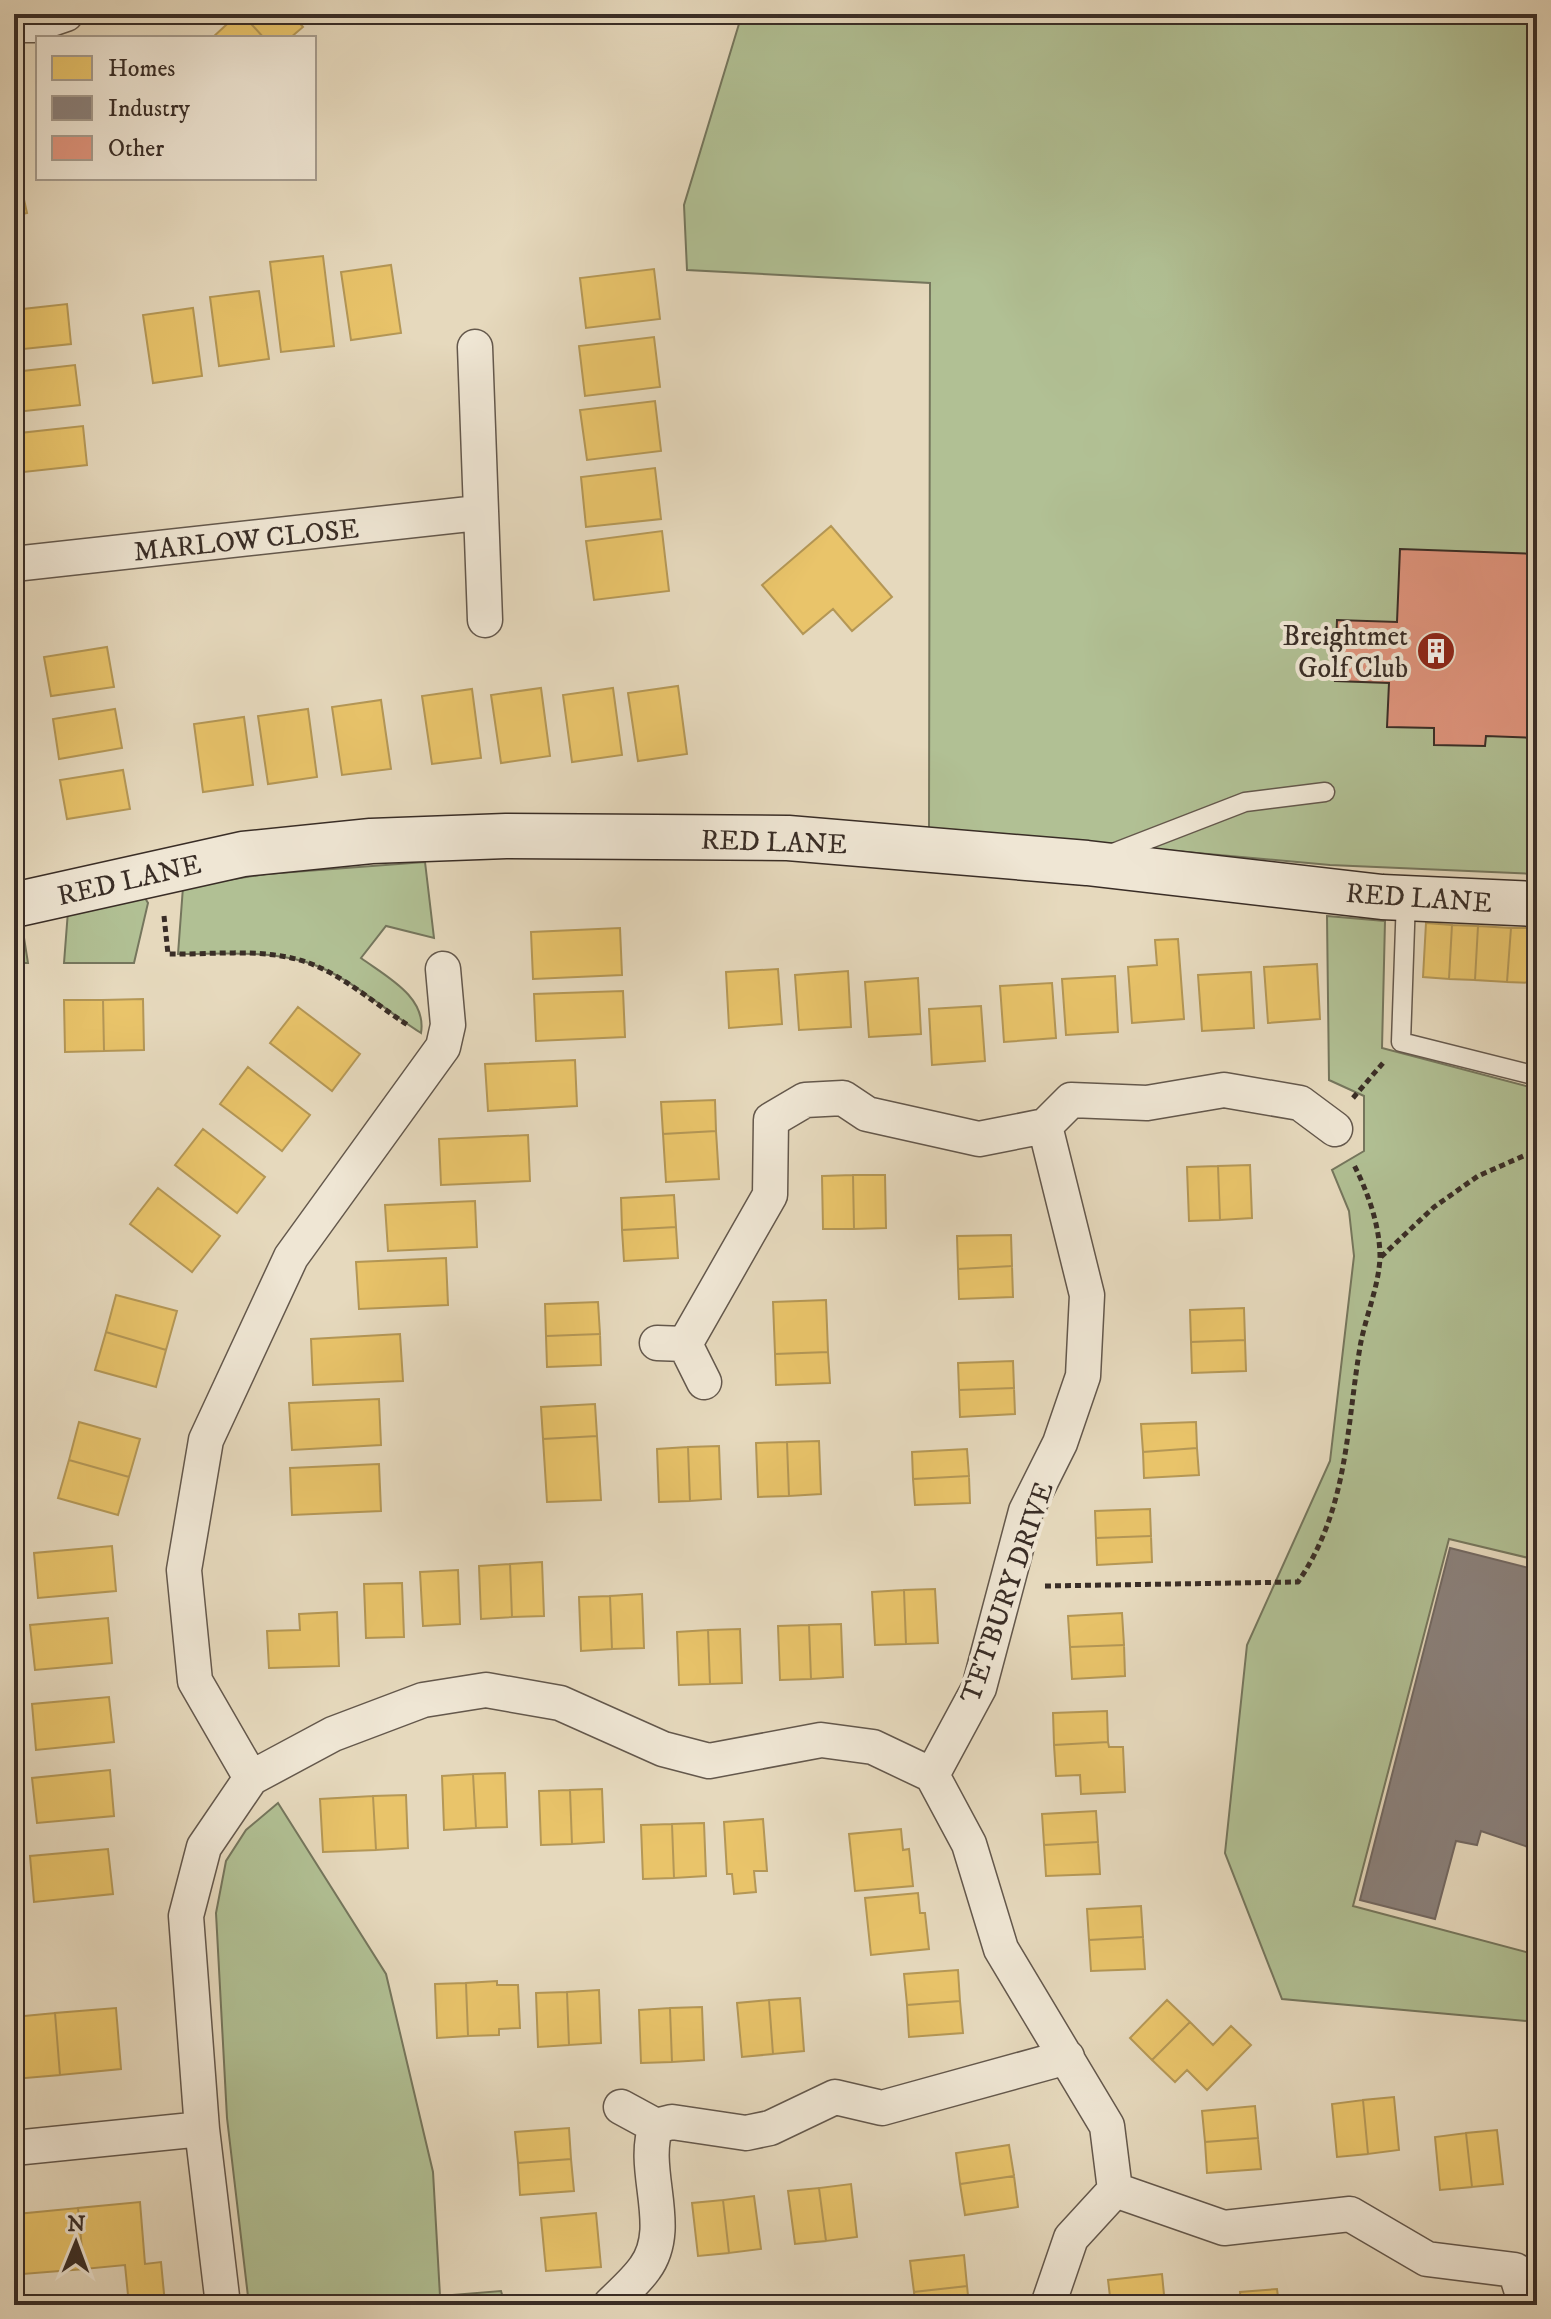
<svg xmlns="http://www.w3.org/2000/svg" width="1551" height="2319" viewBox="0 0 1551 2319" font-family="'IM FELL DW Pica',serif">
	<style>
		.green { fill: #b1c094; stroke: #75765d; stroke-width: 2 }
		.homes { fill: #e9c46a; stroke: #b49756; stroke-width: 2 }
		.industry { fill: #8a817c; stroke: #726862; stroke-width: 2 }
		.building { fill: #e1957e; stroke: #392d26; stroke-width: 2 }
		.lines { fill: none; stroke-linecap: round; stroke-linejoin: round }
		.lane-casing { stroke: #64584c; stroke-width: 21 }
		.street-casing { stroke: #64584c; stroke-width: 37 }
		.secondary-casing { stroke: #392d26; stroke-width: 47 }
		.path { stroke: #392d26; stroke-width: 5; stroke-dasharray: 6 4; stroke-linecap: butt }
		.lane { stroke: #efe6d4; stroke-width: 18 }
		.street { stroke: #efe6d4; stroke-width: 34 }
		.secondary { stroke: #efe6d4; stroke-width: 44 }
		.labels { text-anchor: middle; stroke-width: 8; stroke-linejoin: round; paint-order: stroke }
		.street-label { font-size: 28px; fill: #392d26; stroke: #efe6d4 }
		.poi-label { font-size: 28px; fill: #392d26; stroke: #efe6d4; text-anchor: end }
	</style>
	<rect width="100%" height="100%" fill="#e6d9bd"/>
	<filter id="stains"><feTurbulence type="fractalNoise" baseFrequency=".0025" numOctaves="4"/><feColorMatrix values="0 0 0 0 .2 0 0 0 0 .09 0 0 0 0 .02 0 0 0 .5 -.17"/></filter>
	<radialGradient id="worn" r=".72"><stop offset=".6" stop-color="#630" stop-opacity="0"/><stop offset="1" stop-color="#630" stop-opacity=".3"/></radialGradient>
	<path class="green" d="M 742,14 L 1537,14 L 1537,874 L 1330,865 L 929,829 L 930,283 L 687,270 L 684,205 Z
		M 425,862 L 434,938 L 386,926 L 361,958 C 387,977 427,997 421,1033 C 384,1010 348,975 306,962 C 265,950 220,954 178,954 L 183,887 L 266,874 Z
		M 142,893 L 148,903 L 134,963 L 64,963 L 68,911 Z
		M 1327,916 L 1385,921 L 1382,1048 L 1537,1089 L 1537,1560 L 1449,1539 L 1353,1906 L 1537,1955 L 1537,2022 L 1282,1999 L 1225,1853 L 1247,1645 L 1330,1461 L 1354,1256 L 1349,1211 L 1332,1170 L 1364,1151 L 1364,1096 L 1329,1080 Z
		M 21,919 L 28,963 L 14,963 L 14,921 Z
		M 278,1803 L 386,1974 L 433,2172 L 440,2296 L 501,2291 L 505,2305 L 249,2305 L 227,2118 L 216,1913 L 226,1861 L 246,1830 Z"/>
	<path class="homes" d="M 238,14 L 242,14 L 264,38 L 212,38 Z
		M 242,14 L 292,14 L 303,27 L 290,38 L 264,38 Z
		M 14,155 L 27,213 L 14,216 Z
		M 323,256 L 334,346 L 281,352 L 270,262 Z
		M 391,265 L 401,333 L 351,340 L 341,272 Z
		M 654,269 L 660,319 L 586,328 L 580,278 Z
		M 259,291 L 269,359 L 219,366 L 210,297 Z
		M 67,304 L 71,344 L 14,350 L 14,310 Z
		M 193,308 L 202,376 L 153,383 L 143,315 Z
		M 654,337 L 660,387 L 585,396 L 579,346 Z
		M 75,365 L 80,405 L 16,412 L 14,372 Z
		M 655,401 L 661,451 L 587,460 L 580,410 Z
		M 83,426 L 87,465 L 24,472 L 20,433 Z
		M 655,468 L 661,519 L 586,527 L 581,477 Z
		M 831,526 L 892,597 L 852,631 L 833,609 L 803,634 L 762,585 Z
		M 662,531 L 669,591 L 594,600 L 586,541 Z
		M 107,647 L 114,687 L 51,696 L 44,657 Z
		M 678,686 L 687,754 L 638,761 L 628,693 Z
		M 541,688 L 550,756 L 501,763 L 491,695 Z
		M 613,688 L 622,755 L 572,762 L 563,695 Z
		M 472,689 L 481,758 L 432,764 L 422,696 Z
		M 381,700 L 391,769 L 342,775 L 332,707 Z
		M 115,709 L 122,748 L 59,759 L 53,719 Z
		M 308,709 L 317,777 L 268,784 L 258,716 Z
		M 244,717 L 253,785 L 203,792 L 194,724 Z
		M 123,770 L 130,809 L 67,819 L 60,780 Z
		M 1426,923 L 1452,925 L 1449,979 L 1423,977 Z
		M 1452,925 L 1478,926 L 1475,980 L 1449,979 Z
		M 1478,926 L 1511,928 L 1507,982 L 1475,980 Z
		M 620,928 L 622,975 L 533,979 L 531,932 Z
		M 1511,928 L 1537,928 L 1537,983 L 1507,982 Z
		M 1178,939 L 1184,1019 L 1132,1023 L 1128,967 L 1157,965 L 1155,940 Z
		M 1317,964 L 1320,1019 L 1268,1023 L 1264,967 Z
		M 778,969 L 782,1024 L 729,1028 L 726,972 Z
		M 848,971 L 851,1027 L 799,1030 L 795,975 Z
		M 1251,972 L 1254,1028 L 1202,1031 L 1198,975 Z
		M 1115,976 L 1118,1032 L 1066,1035 L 1062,979 Z
		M 918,978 L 921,1034 L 869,1037 L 865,982 Z
		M 1052,983 L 1056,1038 L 1004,1042 L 1000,986 Z
		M 623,991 L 625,1037 L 536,1041 L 534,994 Z
		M 143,999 L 144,1050 L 104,1051 L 103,1000 Z
		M 64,1000 L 103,1000 L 104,1051 L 65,1052 Z
		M 14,1004 L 18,1004 L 19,1055 L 14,1055 Z
		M 981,1006 L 985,1061 L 932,1065 L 929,1009 Z
		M 298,1007 L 360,1054 L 332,1091 L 270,1043 Z
		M 575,1060 L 577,1106 L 488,1111 L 485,1064 Z
		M 248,1067 L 310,1115 L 282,1151 L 220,1104 Z
		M 715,1100 L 716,1131 L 663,1134 L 661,1102 Z
		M 203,1129 L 265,1177 L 237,1213 L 175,1165 Z
		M 716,1131 L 719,1179 L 666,1182 L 663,1134 Z
		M 528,1135 L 530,1181 L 441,1185 L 439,1139 Z
		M 1250,1165 L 1252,1218 L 1220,1220 L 1218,1166 Z
		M 1218,1166 L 1220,1220 L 1189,1221 L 1187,1167 Z
		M 853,1175 L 854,1229 L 823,1229 L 822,1176 Z
		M 853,1175 L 885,1175 L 886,1228 L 854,1229 Z
		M 158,1188 L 220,1236 L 192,1272 L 130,1224 Z
		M 674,1195 L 676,1227 L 622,1230 L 621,1198 Z
		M 475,1201 L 477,1247 L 388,1251 L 385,1205 Z
		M 676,1227 L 678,1258 L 624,1261 L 622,1230 Z
		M 1011,1235 L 1012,1266 L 958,1269 L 957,1236 Z
		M 446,1258 L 448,1305 L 359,1309 L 356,1262 Z
		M 1012,1266 L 1013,1297 L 959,1299 L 958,1269 Z
		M 116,1295 L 177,1311 L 166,1350 L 106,1332 Z
		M 826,1300 L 828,1352 L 775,1354 L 773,1302 Z
		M 598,1302 L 600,1334 L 546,1336 L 545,1304 Z
		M 1244,1308 L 1245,1340 L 1191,1342 L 1190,1310 Z
		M 106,1332 L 166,1350 L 156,1387 L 95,1370 Z
		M 400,1334 L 403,1381 L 313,1385 L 311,1339 Z
		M 600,1334 L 601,1365 L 547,1367 L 546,1336 Z
		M 1245,1340 L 1246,1371 L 1192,1373 L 1191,1342 Z
		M 828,1352 L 830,1383 L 776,1385 L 775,1354 Z
		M 1013,1361 L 1014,1388 L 959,1390 L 958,1363 Z
		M 1014,1388 L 1015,1414 L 960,1417 L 959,1390 Z
		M 379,1399 L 381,1445 L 292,1450 L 289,1403 Z
		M 595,1404 L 597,1436 L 543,1439 L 541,1407 Z
		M 79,1422 L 140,1439 L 129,1477 L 69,1460 Z
		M 1196,1422 L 1197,1448 L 1143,1452 L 1141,1424 Z
		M 597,1436 L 601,1500 L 547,1502 L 543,1439 Z
		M 819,1441 L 821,1494 L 789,1496 L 787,1442 Z
		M 787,1442 L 789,1496 L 758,1497 L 756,1443 Z
		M 719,1446 L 721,1499 L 690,1501 L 688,1447 Z
		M 688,1447 L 690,1501 L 659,1502 L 657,1449 Z
		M 1197,1448 L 1199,1475 L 1144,1478 L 1143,1452 Z
		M 967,1449 L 969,1476 L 913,1479 L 912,1452 Z
		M 69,1460 L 129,1477 L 118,1515 L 58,1498 Z
		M 379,1464 L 381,1511 L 292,1515 L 290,1468 Z
		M 969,1476 L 970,1503 L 915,1505 L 913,1479 Z
		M 1150,1509 L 1151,1536 L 1096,1538 L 1095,1511 Z
		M 1151,1536 L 1152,1562 L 1097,1565 L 1096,1538 Z
		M 112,1546 L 116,1591 L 38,1598 L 34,1553 Z
		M 542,1562 L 544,1616 L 512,1617 L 510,1564 Z
		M 510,1564 L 512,1617 L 481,1619 L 479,1566 Z
		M 458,1570 L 460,1624 L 423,1626 L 420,1572 Z
		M 402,1583 L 404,1637 L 366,1638 L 364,1584 Z
		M 935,1589 L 938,1643 L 906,1644 L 904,1590 Z
		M 904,1590 L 906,1644 L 875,1645 L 872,1592 Z
		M 642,1594 L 644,1648 L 612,1649 L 610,1596 Z
		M 610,1596 L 612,1649 L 581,1651 L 579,1597 Z
		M 337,1612 L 339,1666 L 269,1668 L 267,1631 L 300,1630 L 299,1614 Z
		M 1122,1613 L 1124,1645 L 1070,1647 L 1068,1616 Z
		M 108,1618 L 112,1663 L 35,1670 L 30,1625 Z
		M 841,1624 L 843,1677 L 811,1679 L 809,1625 Z
		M 809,1625 L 811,1679 L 780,1680 L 778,1626 Z
		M 740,1629 L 742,1683 L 710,1684 L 708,1630 Z
		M 708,1630 L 710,1684 L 679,1685 L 677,1632 Z
		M 1124,1645 L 1125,1676 L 1072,1679 L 1070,1647 Z
		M 109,1697 L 114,1742 L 36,1750 L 32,1704 Z
		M 1107,1711 L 1108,1742 L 1054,1745 L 1053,1713 Z
		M 1108,1742 L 1109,1747 L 1123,1747 L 1125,1792 L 1081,1794 L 1080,1775 L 1056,1776 L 1054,1745 Z
		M 110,1770 L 114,1816 L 37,1823 L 32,1778 Z
		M 505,1773 L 507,1827 L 476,1828 L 473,1774 Z
		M 473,1774 L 476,1828 L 444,1830 L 442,1776 Z
		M 602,1789 L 604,1842 L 572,1844 L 570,1790 Z
		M 570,1790 L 572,1844 L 541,1845 L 539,1791 Z
		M 406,1795 L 408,1848 L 376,1850 L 373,1796 Z
		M 373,1796 L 376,1850 L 323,1852 L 320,1799 Z
		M 1096,1811 L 1098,1842 L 1044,1845 L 1042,1814 Z
		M 763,1819 L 767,1871 L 754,1871 L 756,1892 L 734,1894 L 732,1874 L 727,1874 L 724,1822 Z
		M 704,1823 L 706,1876 L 674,1878 L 672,1824 Z
		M 672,1824 L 674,1878 L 643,1879 L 641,1825 Z
		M 901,1829 L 903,1850 L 909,1849 L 913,1886 L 855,1891 L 849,1834 Z
		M 1098,1842 L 1100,1874 L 1046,1876 L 1044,1845 Z
		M 108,1849 L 113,1894 L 34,1902 L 30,1856 Z
		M 918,1893 L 920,1913 L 925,1913 L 929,1949 L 871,1955 L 865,1898 Z
		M 1141,1906 L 1143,1937 L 1089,1940 L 1087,1909 Z
		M 1143,1937 L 1145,1969 L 1091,1971 L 1089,1940 Z
		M 958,1970 L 960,2001 L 907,2005 L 904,1974 Z
		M 497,1981 L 497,1985 L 518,1985 L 520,2028 L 499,2029 L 499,2035 L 468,2036 L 466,1983 Z
		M 466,1983 L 468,2036 L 437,2038 L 435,1984 Z
		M 599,1990 L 601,2043 L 569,2045 L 567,1992 Z
		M 567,1992 L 569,2045 L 538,2047 L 536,1993 Z
		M 800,1998 L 804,2051 L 773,2054 L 769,2000 Z
		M 769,2000 L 773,2054 L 742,2057 L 737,2003 Z
		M 1167,2000 L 1190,2022 L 1152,2060 L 1130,2038 Z
		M 960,2001 L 963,2033 L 909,2037 L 907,2005 Z
		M 702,2007 L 704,2060 L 672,2062 L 670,2008 Z
		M 116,2008 L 121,2069 L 60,2075 L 55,2013 Z
		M 670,2008 L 672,2062 L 641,2063 L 639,2010 Z
		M 55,2013 L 60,2075 L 14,2079 L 14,2017 Z
		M 1190,2022 L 1213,2045 L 1231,2026 L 1251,2045 L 1207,2090 L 1187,2070 L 1175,2082 L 1152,2060 Z
		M 1394,2097 L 1399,2150 L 1368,2154 L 1363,2100 Z
		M 1363,2100 L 1368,2154 L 1337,2157 L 1332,2104 Z
		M 1255,2106 L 1258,2138 L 1205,2142 L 1202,2111 Z
		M 569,2128 L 571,2159 L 518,2163 L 515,2132 Z
		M 1497,2130 L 1503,2184 L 1472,2187 L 1466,2133 Z
		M 1466,2133 L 1472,2187 L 1440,2190 L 1435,2137 Z
		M 1258,2138 L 1261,2169 L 1207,2173 L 1205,2142 Z
		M 1009,2145 L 1014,2176 L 960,2184 L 956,2153 Z
		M 571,2159 L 574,2191 L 520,2195 L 518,2163 Z
		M 1014,2176 L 1018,2207 L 965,2215 L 960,2184 Z
		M 851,2184 L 857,2237 L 826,2241 L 819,2188 Z
		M 819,2188 L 826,2241 L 795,2244 L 788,2191 Z
		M 754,2196 L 761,2249 L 729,2253 L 723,2200 Z
		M 723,2200 L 729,2253 L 698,2256 L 692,2203 Z
		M 140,2202 L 145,2264 L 161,2262 L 165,2304 L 129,2305 L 125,2265 L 84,2269 L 78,2208 Z
		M 78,2208 L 84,2269 L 23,2274 L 17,2214 Z
		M 596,2213 L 601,2267 L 546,2271 L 541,2218 Z
		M 964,2255 L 967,2286 L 914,2292 L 910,2261 Z
		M 1162,2274 L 1165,2305 L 1111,2305 L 1108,2280 Z
		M 967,2286 L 969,2305 L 915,2305 L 914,2292 Z
		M 1277,2289 L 1279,2305 L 1241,2305 L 1240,2292 Z"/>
	<path class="industry" d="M 1450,1548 L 1537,1570 L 1537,1850 L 1481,1831 L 1477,1845 L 1456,1841 L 1435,1919 L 1360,1900 Z"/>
	<path class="building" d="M 1400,549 L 1537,554 L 1537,738 L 1486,736 L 1485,746 L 1434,745 L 1434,728 L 1387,727 L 1389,683 L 1335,681 L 1337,620 L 1397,622 Z"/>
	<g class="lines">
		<g class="lane-casing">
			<path id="lane" d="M 1108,855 L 1245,802 L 1325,792
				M 1406,898 L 1401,1042 L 1537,1076"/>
		</g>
		<g class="street-casing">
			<path id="street" d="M 14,25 L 34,25 L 66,14
				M 475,347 L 485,620
				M 14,564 L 478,513
				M 1045,1126 L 1087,1295 L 1083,1376 L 1060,1443 L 1026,1511 L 979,1688 L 932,1775 L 969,1844 L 1001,1949 L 1107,2126 L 1115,2190 L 1224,2228 L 1350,2214 L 1427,2259 L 1515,2270 L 1526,2305
				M 657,1343 L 685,1344 L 704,1382
				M 685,1344 L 770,1195 L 771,1120 L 805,1100 L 843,1098 L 867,1114 L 979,1139 L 1045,1126 L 1071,1100 L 1147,1103 L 1224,1090 L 1300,1103 L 1335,1129
				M 251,1778 L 195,1681 L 184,1570 L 206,1440 L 291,1257 L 443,1047 L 448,1025 L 443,969
				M 621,2107 L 656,2126
				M 14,2148 L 202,2129
				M 223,2305 L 202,2129 L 186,1916 L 204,1847 L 251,1778 L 333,1734 L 423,1700 L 486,1690 L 560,1703 L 663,1749 L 709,1761 L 821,1740 L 873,1747 L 932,1775
				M 610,2305 C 622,2293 636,2281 645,2268 C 675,2227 640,2171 656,2126 L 672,2122 L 746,2133 L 770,2128 L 835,2097 L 882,2108 L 1067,2057
				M 1048,2305 L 1071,2238 L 1115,2190"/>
		</g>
		<g class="secondary-casing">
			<path id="secondary" d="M 14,905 L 243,854 L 371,841 L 506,836 L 788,838 L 1087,863 L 1382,897 L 1537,904"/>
		</g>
		<path class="path" d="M 164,916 L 168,954 C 213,955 265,947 309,963 C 346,977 376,1005 408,1025
			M 1353,1098 L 1383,1063
			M 1381,1257 L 1434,1207 L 1478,1176 L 1537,1150
			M 1045,1586 L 1298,1582 C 1348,1509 1346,1431 1360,1347 C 1365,1318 1379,1286 1380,1257 C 1380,1225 1367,1190 1353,1163"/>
		<use href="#lane" class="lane"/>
		<use href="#street" class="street"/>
		<use href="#secondary" class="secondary"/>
	</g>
	<defs>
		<g id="building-disc" transform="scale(2)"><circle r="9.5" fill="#8f2418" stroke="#efe6d4"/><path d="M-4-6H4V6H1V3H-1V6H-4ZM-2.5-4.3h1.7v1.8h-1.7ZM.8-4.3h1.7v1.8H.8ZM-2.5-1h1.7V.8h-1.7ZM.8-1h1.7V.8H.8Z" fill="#fff"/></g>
	</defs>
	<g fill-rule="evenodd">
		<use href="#building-disc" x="1436" y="651"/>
	</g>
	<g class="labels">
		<g class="street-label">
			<text transform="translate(246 539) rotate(-6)" y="10">MARLOW CLOSE</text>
			<text transform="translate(774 841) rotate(2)" y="10">RED LANE</text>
			<text transform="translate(129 879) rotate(-13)" y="10">RED LANE</text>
			<text transform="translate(1419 897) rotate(4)" y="10">RED LANE</text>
			<text transform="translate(1006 1592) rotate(-71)" y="10">TETBURY DRIVE</text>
		</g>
		<g class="poi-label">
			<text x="1408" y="645">Breightmet<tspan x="1408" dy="32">Golf Club</tspan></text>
		</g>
	</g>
	<rect width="1551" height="2319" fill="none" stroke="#e6d9bd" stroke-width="48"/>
	<rect x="16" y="16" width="1519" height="2287" fill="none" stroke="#392d26" stroke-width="4"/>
	<rect x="24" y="24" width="1503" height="2271" fill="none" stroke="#392d26" stroke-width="2"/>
	<rect x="36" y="36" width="280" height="144" fill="#efe6d4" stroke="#a69c8e" stroke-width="2"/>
	<rect x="52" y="56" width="40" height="24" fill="#e9c46a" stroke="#a69c8e" stroke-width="2"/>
	<text x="108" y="76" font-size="24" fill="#392d26">Homes</text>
	<rect x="52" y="96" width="40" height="24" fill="#8a817c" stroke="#a69c8e" stroke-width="2"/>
	<text x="108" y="116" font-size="24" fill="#392d26">Industry</text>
	<rect x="52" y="136" width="40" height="24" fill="#e1957e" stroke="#a69c8e" stroke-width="2"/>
	<text x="108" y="156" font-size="24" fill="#392d26">Other</text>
	<g transform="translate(76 2243) rotate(1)" stroke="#efe6d4" stroke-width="6" paint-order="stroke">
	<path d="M0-6L14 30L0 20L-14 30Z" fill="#392d26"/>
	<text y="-12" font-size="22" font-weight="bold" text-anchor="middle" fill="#392d26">N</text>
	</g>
	<rect width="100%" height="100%" filter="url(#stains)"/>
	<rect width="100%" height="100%" fill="url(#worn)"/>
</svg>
